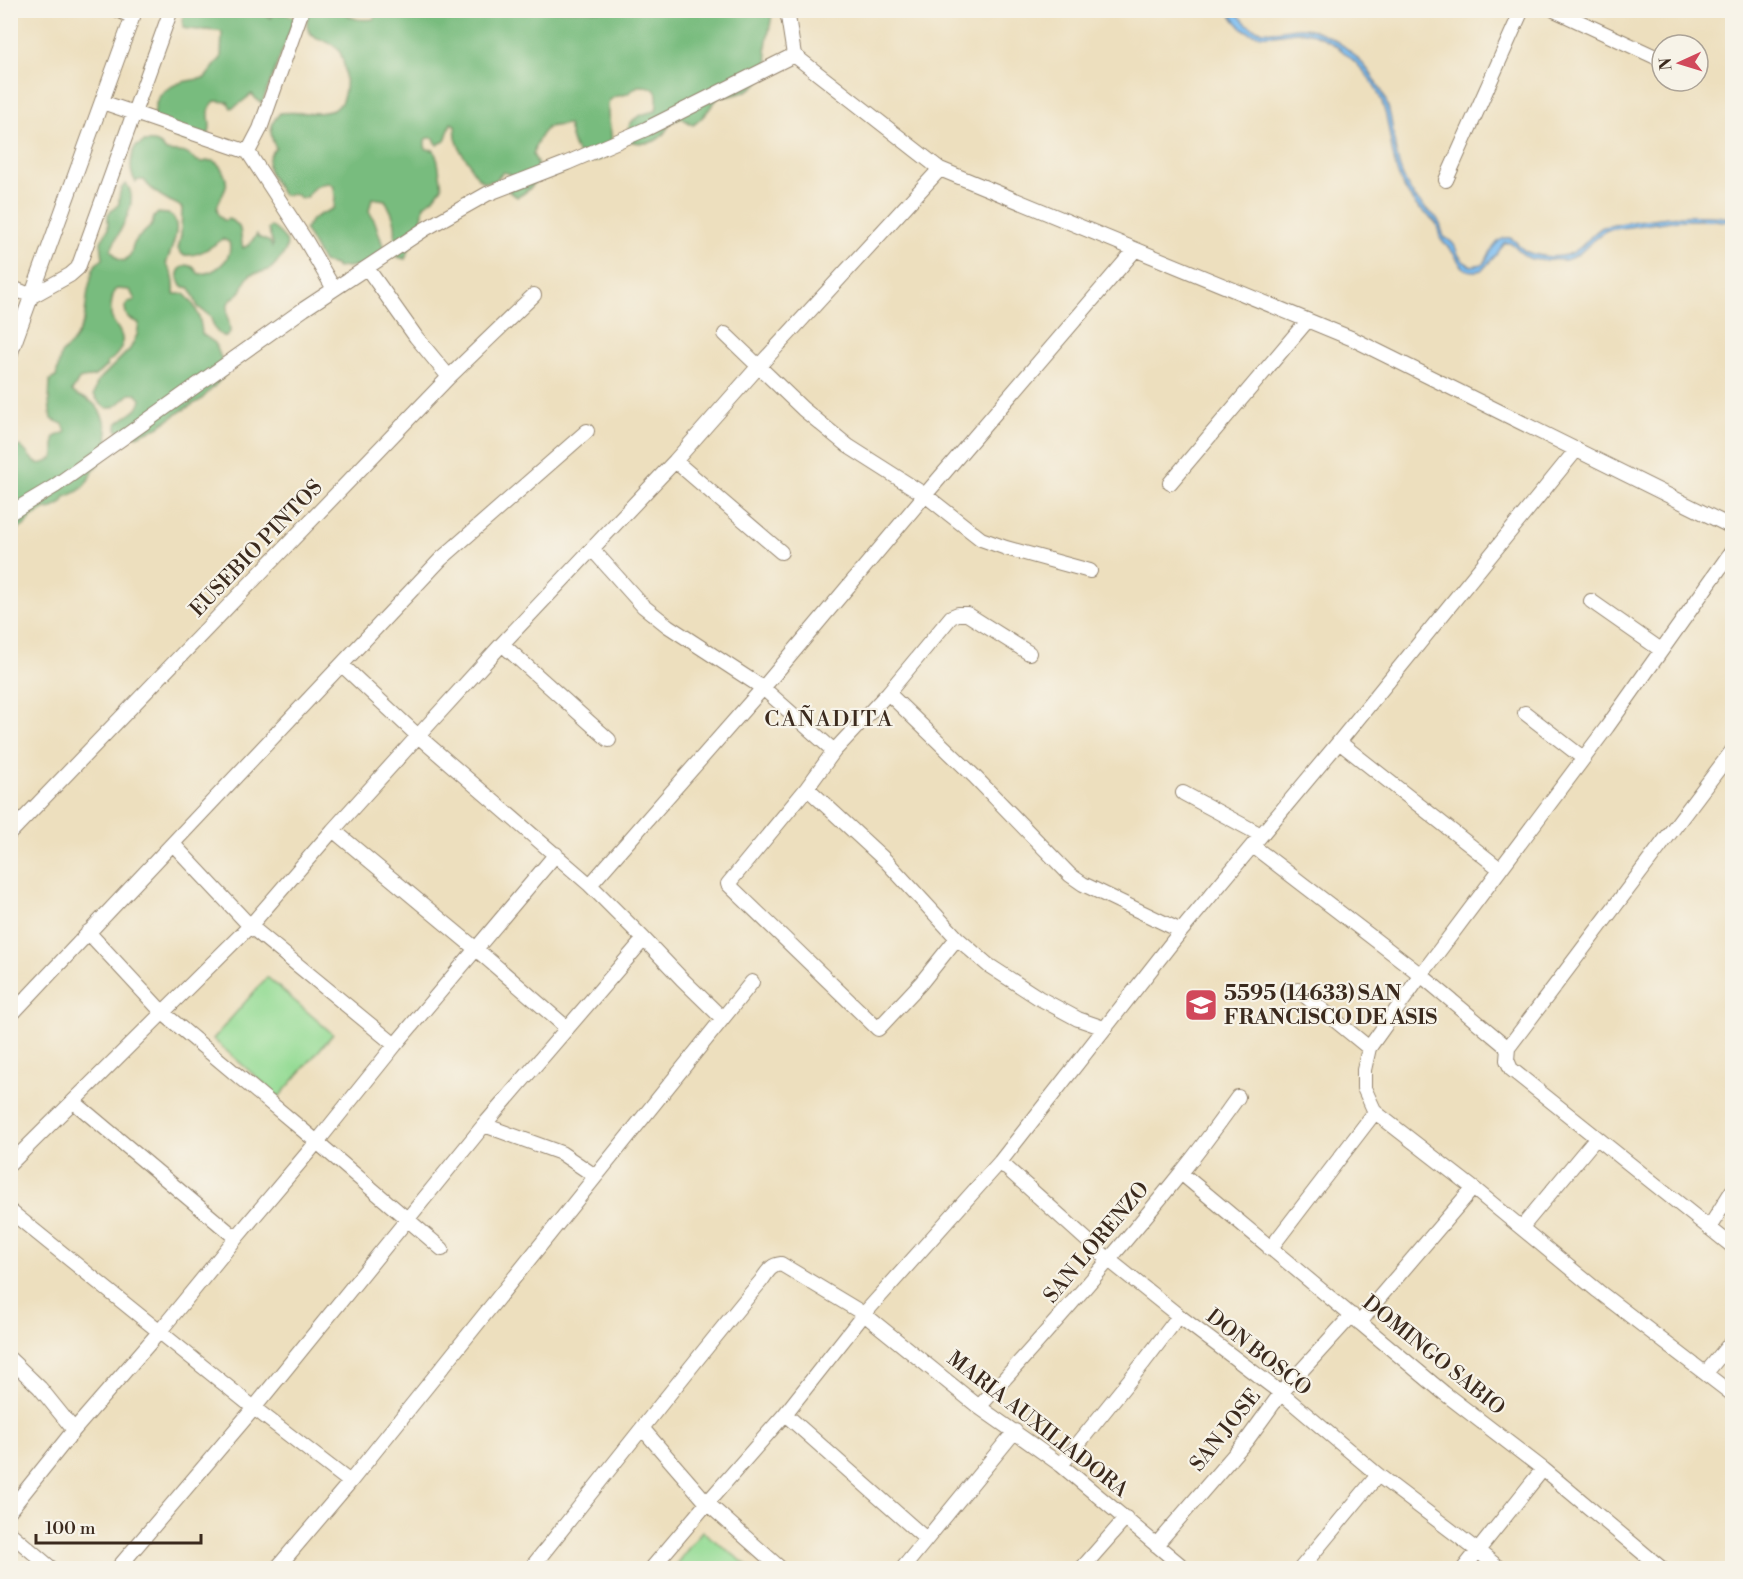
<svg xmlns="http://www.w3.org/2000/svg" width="1743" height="1579" viewBox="0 0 1743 1579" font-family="'Libre Bodoni',serif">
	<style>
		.green { fill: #95dc95; stroke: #68835a; stroke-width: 1.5 }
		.forest { fill: #78bc7e; stroke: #5a734e; stroke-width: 1.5 }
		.water { fill: #7dbef2; stroke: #5c7488; stroke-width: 1.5 }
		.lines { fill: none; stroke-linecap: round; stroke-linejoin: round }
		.street-casing { stroke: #94846e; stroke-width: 16 }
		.street { stroke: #fff; stroke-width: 14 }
		.labels { text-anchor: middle; stroke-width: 4.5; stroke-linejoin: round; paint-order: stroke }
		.street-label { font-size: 21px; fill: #3b2a1e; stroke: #f7f3e8 }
		.poi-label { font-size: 21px; font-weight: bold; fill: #3b2a1e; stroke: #f7f3e8; text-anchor: start }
		.neighbourhood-label { font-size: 22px; letter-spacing: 1.5px; fill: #3b2a1e; stroke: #f7f3e8 }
	</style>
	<rect width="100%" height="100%" fill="#f7f3e8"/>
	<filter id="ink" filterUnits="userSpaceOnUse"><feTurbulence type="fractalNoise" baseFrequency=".0167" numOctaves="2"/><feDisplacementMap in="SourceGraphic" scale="12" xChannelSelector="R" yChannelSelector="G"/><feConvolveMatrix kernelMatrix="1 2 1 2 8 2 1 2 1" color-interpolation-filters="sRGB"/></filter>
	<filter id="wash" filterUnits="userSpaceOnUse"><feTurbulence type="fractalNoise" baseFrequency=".008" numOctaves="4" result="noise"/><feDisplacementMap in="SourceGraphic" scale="24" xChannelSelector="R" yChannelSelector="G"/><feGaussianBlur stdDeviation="1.35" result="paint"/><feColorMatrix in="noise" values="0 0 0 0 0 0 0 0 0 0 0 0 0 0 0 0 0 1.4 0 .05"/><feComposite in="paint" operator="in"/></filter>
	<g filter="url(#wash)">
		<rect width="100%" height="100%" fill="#eddfbe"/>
		<path class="green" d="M 267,977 L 333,1034 L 279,1097 L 213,1039 Z
			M 702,1531 L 751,1568 L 673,1568 Z"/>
		<path class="forest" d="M 212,10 L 255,11 L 271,18 L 270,15 C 280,14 287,12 295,18 L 262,103 L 257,100 L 252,94 C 244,99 241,105 231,108 L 228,102 L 215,101 C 203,112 213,121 209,133 C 208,138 204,139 198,140 C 174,144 170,131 153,118 C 155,112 155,104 158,99 C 167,83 189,80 205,78 L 221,58 L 222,32 C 209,29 196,31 183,28 L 183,13 L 185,11 Z
			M 376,10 L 772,11 C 772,23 767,35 766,48 C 766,53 768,57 768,62 C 766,87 740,96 719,97 C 710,107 704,118 693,125 L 682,118 L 671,122 C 661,143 650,146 629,141 C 624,121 638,114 656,111 C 659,94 659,85 638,86 L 627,94 L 614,97 L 609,101 C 603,118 620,139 605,156 C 602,159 597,161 592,161 C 575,160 571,138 568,124 L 548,127 C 540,135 535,143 533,155 C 544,171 534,190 517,197 L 509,192 L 513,179 L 510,174 L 503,172 L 495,181 L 484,182 L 479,179 L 471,168 L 469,162 L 461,152 L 456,138 L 455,125 L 451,123 L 445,141 L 437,145 L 434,138 L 427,138 L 425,140 L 425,147 L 427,149 L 434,150 L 438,162 L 442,187 L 434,198 L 424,205 L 420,233 L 410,247 L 405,259 L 398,257 L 394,253 C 396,228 398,222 385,200 L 372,198 L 369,211 L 375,222 L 384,249 L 365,265 L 337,268 L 335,265 L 323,262 L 305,230 C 312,215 321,215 334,208 L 335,197 L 334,187 L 329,183 C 318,184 312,187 307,197 L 301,198 L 295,194 L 283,195 C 273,180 259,163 276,148 C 269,135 269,124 280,113 C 295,111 323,116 335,109 C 350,100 347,59 337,48 C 327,38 307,41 307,23 C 307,18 308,15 311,11 L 344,11 C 352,21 363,20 374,19 Z
			M 144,142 C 155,141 160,142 166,151 C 173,153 182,150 189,155 C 193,158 195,161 201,162 C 207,162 210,159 215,162 C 222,166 228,180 226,187 C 222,200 209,210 225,221 L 228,219 C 245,225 239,234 243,248 L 249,245 L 257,234 L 258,237 L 270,242 L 272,247 L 273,244 L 268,229 L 271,226 C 286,237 294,244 278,261 C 274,265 273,268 268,270 C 262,273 255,272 250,275 C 245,279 244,286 241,291 C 237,296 230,298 228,304 C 225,312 230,323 230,332 L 226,337 L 219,334 L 215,329 L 210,316 L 198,307 L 190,288 L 181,286 C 176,276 176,269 187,265 L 193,267 L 199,274 C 215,274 234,259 229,242 L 223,239 C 211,247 198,257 183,255 L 178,249 L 181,235 L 182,208 C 177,203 173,203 168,200 C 159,195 150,189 144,180 L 138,180 L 136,182 C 128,172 131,158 135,147 Z
			M 126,184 C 142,201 117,233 111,250 L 118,259 L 124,261 L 131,254 L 133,245 L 137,239 L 152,225 L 154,217 L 158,213 C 161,214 165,213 168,214 C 186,220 170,252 166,264 C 173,272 175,284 174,294 L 184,294 C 196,304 201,319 202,334 L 215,343 L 225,368 L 224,376 L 201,400 L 183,410 L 156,428 L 136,436 L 122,435 L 117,430 L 117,424 C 126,414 139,414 141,399 L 136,394 L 130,394 C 116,406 107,418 94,395 L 97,382 L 130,349 L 137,335 L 139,323 C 128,318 126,319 125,307 L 129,302 L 135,300 L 130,290 L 117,289 L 114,291 C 112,299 110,307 111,315 C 112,322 117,326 120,332 C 127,346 117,356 106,364 L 107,366 C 102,369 97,376 92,377 C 87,378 84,377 79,379 L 72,391 C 79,399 88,397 95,405 C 104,415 111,436 106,449 C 104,457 98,463 94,470 C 84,486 85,490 65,497 L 62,503 L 49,510 L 48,508 C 43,511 36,514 31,518 C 28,521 25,527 20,528 C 16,530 14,528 11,526 L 10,463 L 14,449 L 20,446 C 33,456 33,473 54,457 L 54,437 L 66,432 L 63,424 L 51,419 L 49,401 L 50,380 L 56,377 L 61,354 L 74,341 L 84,321 L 88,290 L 93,270 L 96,264 L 103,259 L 101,242 L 108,229 L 108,214 L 119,204 C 119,197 119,188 126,184 Z"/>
		<path class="water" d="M 1228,11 L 1235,11 C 1240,17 1247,26 1255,29 C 1273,37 1294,23 1313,30 C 1349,42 1382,78 1390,115 C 1394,134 1394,155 1402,174 C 1406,184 1413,197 1421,204 C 1426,210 1434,214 1438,220 C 1441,225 1442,232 1444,237 C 1460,246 1453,250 1462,260 C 1465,263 1468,264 1471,266 L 1483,264 C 1488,258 1492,247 1499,241 C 1512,231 1517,246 1525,251 C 1536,257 1556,258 1567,255 C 1582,251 1590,234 1603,227 C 1646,219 1688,212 1732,218 L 1732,222 L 1714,220 L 1678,220 L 1607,230 C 1591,237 1584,256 1565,260 C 1560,260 1555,259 1550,260 C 1543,260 1533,261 1527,257 C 1517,252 1517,241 1504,243 L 1497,254 L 1482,270 C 1461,275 1461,262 1451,250 C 1448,247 1444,244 1442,240 C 1438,235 1439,228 1436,223 C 1431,216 1421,211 1416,205 C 1409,197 1403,186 1399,177 C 1388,149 1392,120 1377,90 C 1365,68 1330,34 1304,32 C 1296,31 1289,33 1281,34 C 1254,38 1243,34 1228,11 Z"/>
	</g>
	<g filter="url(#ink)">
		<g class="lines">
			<g class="street-casing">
				<path id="street" d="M 118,10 L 133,17
					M 787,10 L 794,55 L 940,169 L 1353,339 L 1732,527
					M 1554,10 L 1662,60
					M 102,102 L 248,152 L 306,241 L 334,289
					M 248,152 L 260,129 L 302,10
					M 1446,180 L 1522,10
					M 367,268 L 416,337 L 449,377
					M 10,287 L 32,296 L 70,275 L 78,268 L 171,10
					M 725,334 L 803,409 L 848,446 L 925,495 L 981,539 L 1006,548 L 1090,571
					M 10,355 L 135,10
					M 675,461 L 781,552
					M 1170,483 L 1307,321
					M 10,513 L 55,486 L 304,309 L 425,229 L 487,194 L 567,163 L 646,129 L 794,55
					M 592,549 L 643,606 L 668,626 L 763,688 L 834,751
					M 1732,551 L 1607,727 L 1421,975 L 1369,1048 L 1364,1070 L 1364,1088 L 1375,1112 L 1473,1188 L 1598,1291 L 1732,1394
					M 1591,601 L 1661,650
					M 502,644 L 609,740
					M 342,665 L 418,736 L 590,885 L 644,939 L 682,979 L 722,1018
					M 888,693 L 974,776 L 1070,875 L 1083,884 L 1181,931
					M 1525,713 L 1583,758
					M 1339,742 L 1500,869
					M 1732,751 L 1508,1048 L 1507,1060 L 1511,1069 L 1732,1246
					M 807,788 L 886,861 L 957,938 L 988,965 L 1039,998 L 1078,1019 L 1104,1028
					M 1183,793 L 1261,835
					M 333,830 L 476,949 L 567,1028
					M 10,833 L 449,377 L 534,295
					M 173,844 L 250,926 L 395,1045
					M 1253,846 L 1421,975 L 1508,1048
					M 590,885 L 763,688 L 925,495 L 1135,250
					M 88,932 L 163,1013 L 317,1142 L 442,1249
					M 957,938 L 921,983 L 878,1029 L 728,884 L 807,788 L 834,751 L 888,693 L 951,617 L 958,614 L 967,614 L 1029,653
					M 1298,990 L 1369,1048
					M 10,1016 L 441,559 L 587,431
					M 74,1102 L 236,1238
					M 484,1125 L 561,1153 L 595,1176
					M 1000,1162 L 1109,1260 L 1179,1316 L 1281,1393 L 1378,1475 L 1478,1551 L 1499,1568
					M 10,1164 L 250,926 L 333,830 L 418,736 L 502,644 L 675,461 L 758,367 L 940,169
					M 1181,1173 L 1444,1393 L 1543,1469 L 1661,1568
					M 10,1211 L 254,1408 L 350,1482
					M 1522,1227 L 1596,1138
					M 1709,1228 L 1732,1191
					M 1270,1249 L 1375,1112
					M 1360,1323 L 1379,1298 L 1473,1188
					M 10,1359 L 40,1388 L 74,1430
					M 1706,1373 L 1732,1341
					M 979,1407 C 1048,1331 1116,1254 1180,1174 C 1200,1150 1219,1123 1238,1097
					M 642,1428 L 707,1503 L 780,1568
					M 1061,1465 L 1144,1362 L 1179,1316
					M 10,1510 L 74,1430 L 160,1331 L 236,1238 L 317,1142 L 395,1045 L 556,854
					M 10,1533 L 51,1568
					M 926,1539 L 785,1414 L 864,1314 L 1000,1162 L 1181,931 L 1339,742 L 1577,449
					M 1156,1545 L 1247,1440 L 1281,1393 L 1352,1315
					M 118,1568 L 254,1408 L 484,1125 L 644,939
					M 277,1568 L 350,1482 L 752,982
					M 531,1568 C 607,1473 682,1376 761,1281 C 767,1273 770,1265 781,1264 L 864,1314 L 979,1407 L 1061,1465 L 1184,1568
					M 652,1568 L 707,1503 L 785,1414
					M 903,1568 L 1015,1431
					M 1082,1568 L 1126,1518
					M 1301,1568 L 1378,1475
					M 1464,1568 L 1543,1469"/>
			</g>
			<use href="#street" class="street"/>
		</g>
	</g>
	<defs>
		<g id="school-square" transform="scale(1.725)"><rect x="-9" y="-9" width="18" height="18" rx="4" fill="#d1495b" stroke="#f7f3e8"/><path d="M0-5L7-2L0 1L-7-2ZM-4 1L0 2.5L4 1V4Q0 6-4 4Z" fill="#fff"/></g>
	</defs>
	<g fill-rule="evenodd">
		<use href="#school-square" x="1201" y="1005"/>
	</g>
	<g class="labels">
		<g class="street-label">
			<text transform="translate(256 548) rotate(-46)" y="7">EUSEBIO PINTOS</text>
			<text transform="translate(1096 1242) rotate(-50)" y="7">SAN LORENZO</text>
			<text transform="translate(1259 1352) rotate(38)" y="7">DON BOSCO</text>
			<text transform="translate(1434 1355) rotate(39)" y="7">DOMINGO SABIO</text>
			<text transform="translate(1038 1424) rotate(38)" y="7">MARIA AUXILIADORA</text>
			<text transform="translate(1225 1430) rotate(-51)" y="7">SAN JOSE</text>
		</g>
		<g class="poi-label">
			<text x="1224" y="1000">5595 (14633) SAN<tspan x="1224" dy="24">FRANCISCO DE ASIS</tspan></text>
		</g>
		<g class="neighbourhood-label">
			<text x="829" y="726">CAÑADITA</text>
		</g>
	</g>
	<rect width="1743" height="1579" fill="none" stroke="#f7f3e8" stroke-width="36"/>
	<g transform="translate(1680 63) rotate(266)"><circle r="28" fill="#f7f3e8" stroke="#aca397" stroke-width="1.5"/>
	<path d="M0-4.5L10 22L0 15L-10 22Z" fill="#d1495b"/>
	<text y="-9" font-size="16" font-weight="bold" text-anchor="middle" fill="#3b2a1e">N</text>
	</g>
	<path d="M36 1534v9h165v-9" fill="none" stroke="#3b2a1e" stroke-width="3"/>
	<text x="45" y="1534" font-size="18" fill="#3b2a1e" stroke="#f7f3e8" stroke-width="4.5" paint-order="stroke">100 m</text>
</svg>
